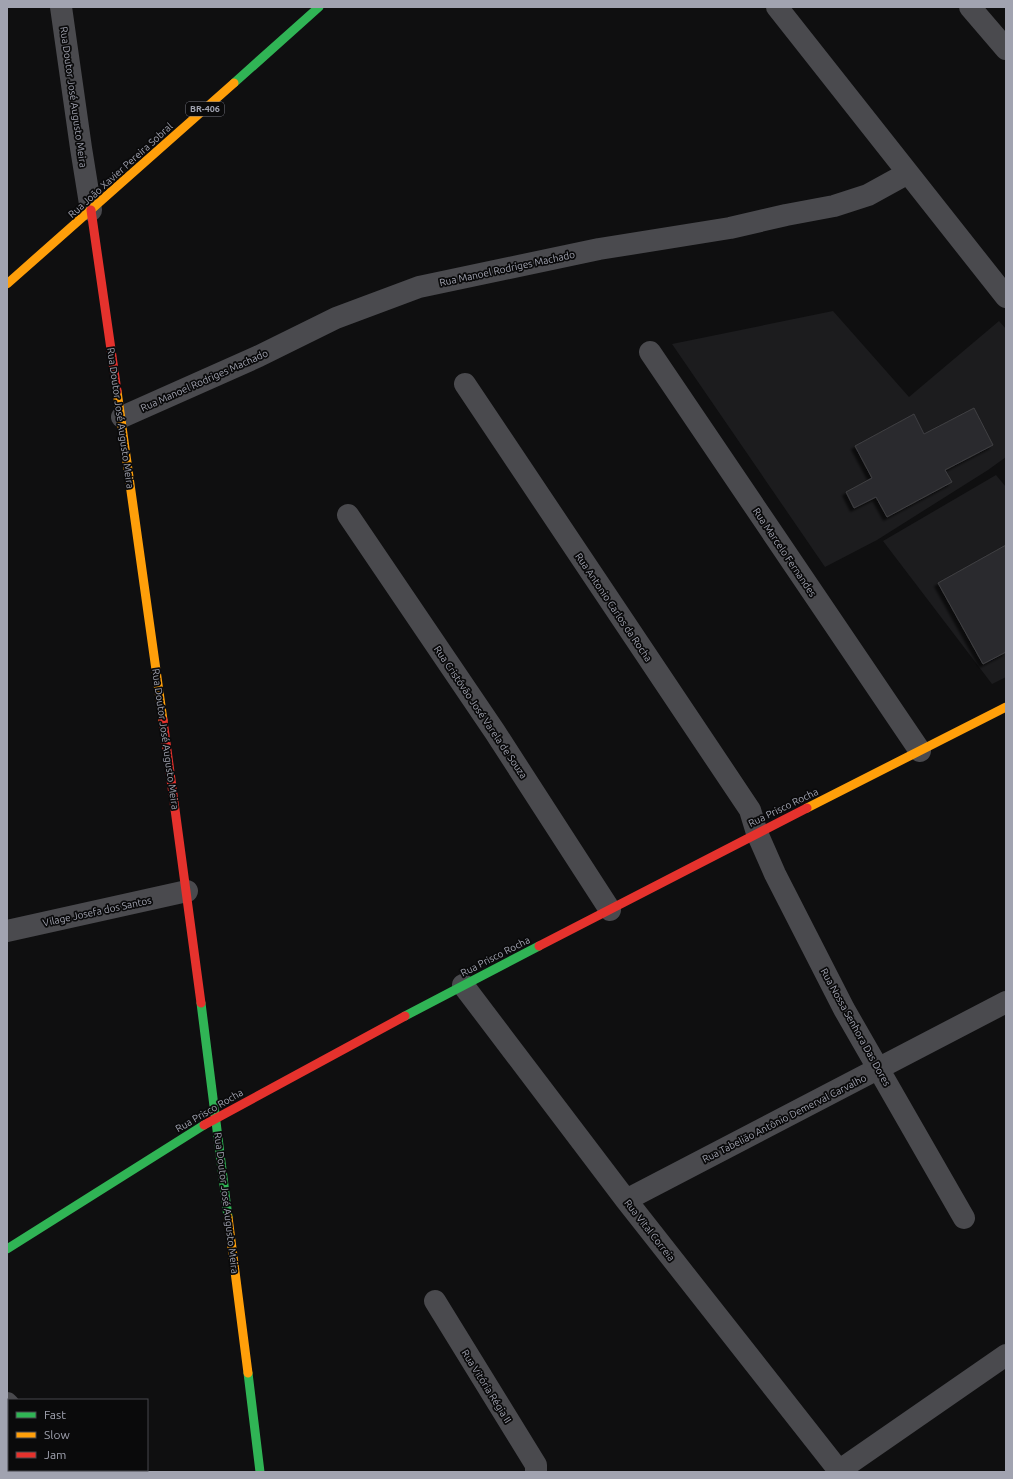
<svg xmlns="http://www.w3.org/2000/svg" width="1013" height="1479" viewBox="0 0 1013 1479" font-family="Ubuntu,sans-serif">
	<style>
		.built { fill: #1c1c1e }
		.building { fill: #2b2b2d; stroke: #3f3f43; filter: url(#shadow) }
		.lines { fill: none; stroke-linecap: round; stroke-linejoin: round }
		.street { stroke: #4a4a4e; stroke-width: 22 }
		.fast { stroke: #30b455; stroke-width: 9 }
		.slow { stroke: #ff9f0a; stroke-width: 9 }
		.jam { stroke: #e5322d; stroke-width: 9 }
		.labels { text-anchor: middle; stroke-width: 3.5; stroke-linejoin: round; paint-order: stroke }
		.shield { fill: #0a0a0b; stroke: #74757e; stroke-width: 1 }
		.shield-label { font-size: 9px; font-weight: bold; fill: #a1a3b0 }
		.street-label { font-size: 10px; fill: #a1a3b0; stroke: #0a0a0b }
	</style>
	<defs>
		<filter id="shadow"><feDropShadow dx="-3.5" dy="3.5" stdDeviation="1" flood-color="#0009"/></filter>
	</defs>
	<rect width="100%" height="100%" fill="#0f0f10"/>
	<path class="built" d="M 833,311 L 909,397 L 999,321 L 1006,329 L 1006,457 L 988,470 L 877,540 L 825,567 L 672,344 Z
		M 996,475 L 1006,487 L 1006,677 L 992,684 L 883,541 Z"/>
	<path class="building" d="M 974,408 L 993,445 L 945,470 L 952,482 L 887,517 L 876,497 L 854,508 L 846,492 L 872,478 L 855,446 L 914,414 L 924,434 Z
		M 1006,545 L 1006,652 L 983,664 L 938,583 Z"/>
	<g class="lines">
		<path class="street" d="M 61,7 L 81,148 L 91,210
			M 777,7 L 1006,297
			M 970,7 L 1006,49
			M 650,352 L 920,751
			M 465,384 L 750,810 L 757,833 L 775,874 L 844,1009 L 964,1218
			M 122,417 L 259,356 L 336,318 L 419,287 L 599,249 L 730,228 L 786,215 L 834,206 L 868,195 L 908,173
			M 348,515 L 495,732 L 610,910
			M 7,931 L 187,891
			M 463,985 L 626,1200 L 840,1472
			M 626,1200 L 1006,1002
			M 435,1301 L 536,1465 L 536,1472
			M 7,1403 L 9,1405
			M 61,1470 L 62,1472
			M 837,1472 L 1006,1355"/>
		<path class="fast" d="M 234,83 L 319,7
			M 201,1003 L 228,1217
			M 405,1016 L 539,946
			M 7,1249 L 204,1125
			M 248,1373 L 260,1472"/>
		<path class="slow" d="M 7,284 L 234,83
			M 117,391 L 163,720
			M 807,808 L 1006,707
			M 228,1217 L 248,1373"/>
		<path class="jam" d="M 91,210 L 117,391
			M 163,720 L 201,1003
			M 539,946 L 807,808
			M 204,1125 L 405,1016"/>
	</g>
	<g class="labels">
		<rect class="shield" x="186" y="102" width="38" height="14" rx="3"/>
		<g class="shield-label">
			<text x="205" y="112">BR-406</text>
		</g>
		<g class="street-label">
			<text transform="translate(74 97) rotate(82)" y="4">Rua Doutor José Augusto Meira</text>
			<text transform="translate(120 170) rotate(-42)" y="4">Rua João Xavier Pereira Sobral</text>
			<text transform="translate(507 268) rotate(-12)" y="4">Rua Manoel Rodriges Machado</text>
			<text transform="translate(204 380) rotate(-24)" y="4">Rua Manoel Rodriges Machado</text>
			<text transform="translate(121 418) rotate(82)" y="4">Rua Doutor José Augusto Meira</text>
			<text transform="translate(785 552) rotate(56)" y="4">Rua Marcelo Fernandes</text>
			<text transform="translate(614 607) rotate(56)" y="4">Rua Antonio Carlos da Rocha</text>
			<text transform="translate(481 712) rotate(56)" y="4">Rua Cristóvão José Varela de Souza</text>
			<text transform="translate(166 739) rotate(82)" y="4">Rua Doutor José Augusto Meira</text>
			<text transform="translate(783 807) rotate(-26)" y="4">Rua Prisco Rocha</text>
			<text transform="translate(97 911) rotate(-12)" y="4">Vilage Josefa dos Santos</text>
			<text transform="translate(495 956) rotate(-27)" y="4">Rua Prisco Rocha</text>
			<text transform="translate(856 1027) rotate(61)" y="4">Rua Nossa Senhora Das Dores</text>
			<text transform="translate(209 1110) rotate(-30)" y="4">Rua Prisco Rocha</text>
			<text transform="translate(784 1118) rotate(-27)" y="4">Rua Tabelião Antônio Demerval Carvalho</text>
			<text transform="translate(227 1203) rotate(83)" y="4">Rua Doutor José Augusto Meira</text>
			<text transform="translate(650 1230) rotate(52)" y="4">Rua Vital Correia</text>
			<text transform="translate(487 1386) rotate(58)" y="4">Rua Vitória Régia II</text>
		</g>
	</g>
	<rect width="1013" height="1479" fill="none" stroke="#a1a3b0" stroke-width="16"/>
	<rect x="8" y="1399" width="140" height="72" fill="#0a0a0b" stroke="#46474d"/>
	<rect x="16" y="1412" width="20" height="6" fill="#30b455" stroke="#46474d"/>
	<text x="44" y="1419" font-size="12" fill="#a1a3b0">Fast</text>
	<rect x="16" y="1432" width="20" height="6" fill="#ff9f0a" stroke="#46474d"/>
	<text x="44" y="1439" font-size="12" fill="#a1a3b0">Slow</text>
	<rect x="16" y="1452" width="20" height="6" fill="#e5322d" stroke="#46474d"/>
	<text x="44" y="1459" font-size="12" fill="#a1a3b0">Jam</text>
</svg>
